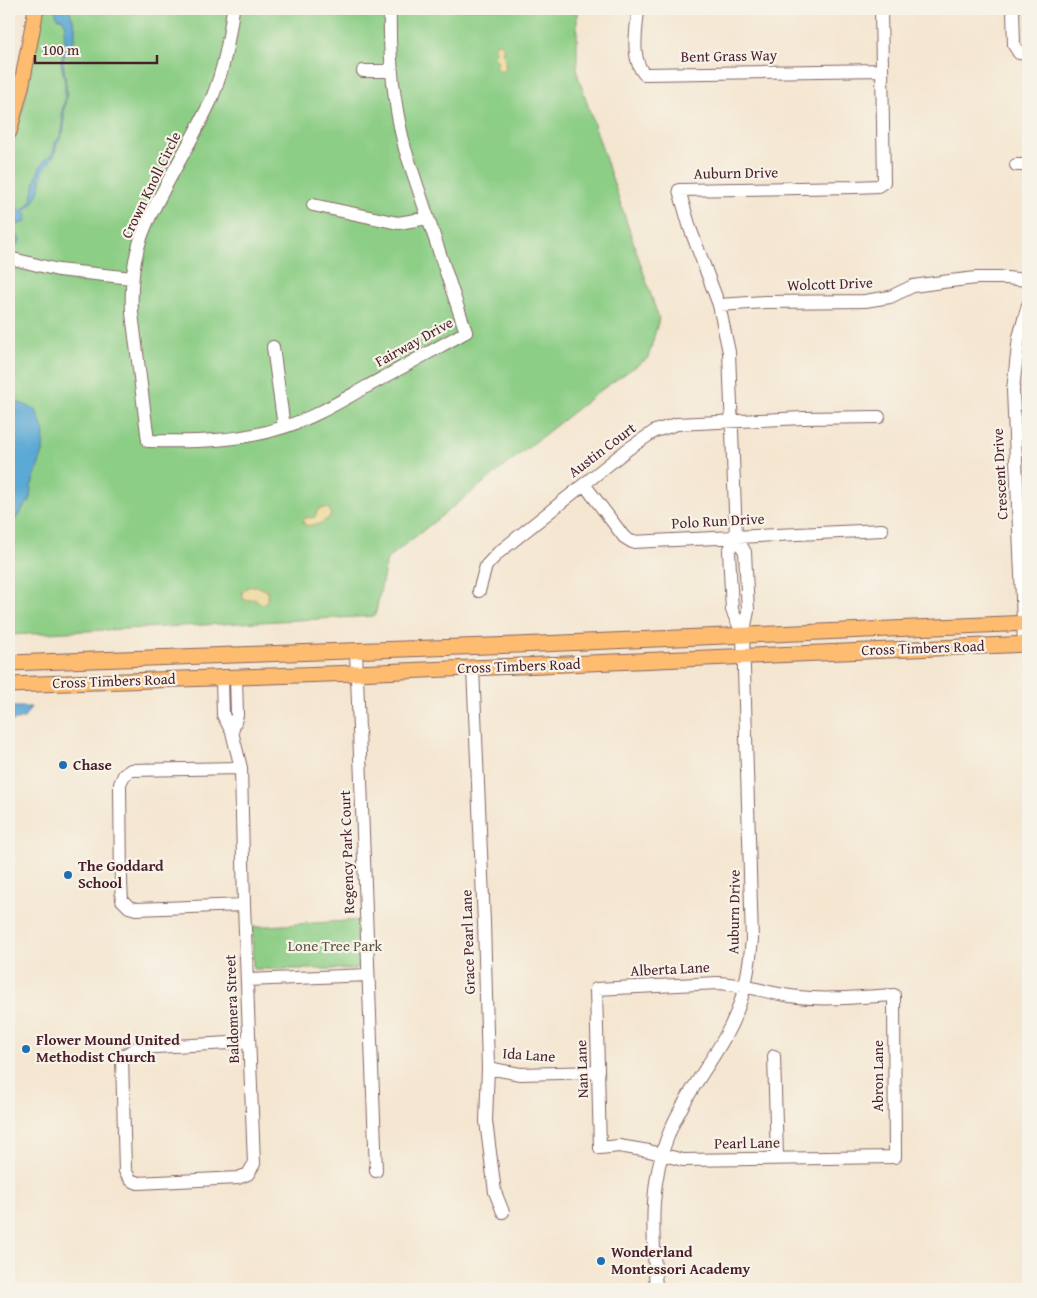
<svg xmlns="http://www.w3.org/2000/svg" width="1037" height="1298" viewBox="0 0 1037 1298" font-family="'Gentium Book Plus',serif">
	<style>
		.green { fill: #8dce86; stroke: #6c7658 }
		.sand { fill: #eeda9e; stroke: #9c7c64 }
		.water { fill: #5aa8d4; stroke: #526480 }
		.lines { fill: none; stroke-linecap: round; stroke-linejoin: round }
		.minor-casing { stroke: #866565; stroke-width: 14 }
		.major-casing { stroke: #866565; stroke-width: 17 }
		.minor { stroke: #fff; stroke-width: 12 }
		.major { stroke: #fdbc6f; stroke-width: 15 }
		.poi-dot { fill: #1f6fb2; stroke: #f7f3e8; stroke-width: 2 }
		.labels { text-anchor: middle; stroke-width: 4.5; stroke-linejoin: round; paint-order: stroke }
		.street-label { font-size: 15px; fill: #4a1f2b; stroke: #f7f3e8 }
		.poi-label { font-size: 15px; font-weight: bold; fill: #4a1f2b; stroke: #f7f3e8; text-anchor: start }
		.park-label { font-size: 15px; fill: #5e5446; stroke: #f7f3e8 }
	</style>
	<rect width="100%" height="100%" fill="#f7f3e8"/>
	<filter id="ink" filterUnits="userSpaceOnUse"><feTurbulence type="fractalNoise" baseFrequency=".02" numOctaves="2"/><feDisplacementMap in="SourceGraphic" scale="10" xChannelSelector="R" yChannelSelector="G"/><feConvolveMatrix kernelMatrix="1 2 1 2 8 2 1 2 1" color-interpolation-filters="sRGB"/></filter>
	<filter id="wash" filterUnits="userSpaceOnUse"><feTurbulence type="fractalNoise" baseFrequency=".0096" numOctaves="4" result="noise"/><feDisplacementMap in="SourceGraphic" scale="20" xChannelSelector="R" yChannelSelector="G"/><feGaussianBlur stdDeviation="1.12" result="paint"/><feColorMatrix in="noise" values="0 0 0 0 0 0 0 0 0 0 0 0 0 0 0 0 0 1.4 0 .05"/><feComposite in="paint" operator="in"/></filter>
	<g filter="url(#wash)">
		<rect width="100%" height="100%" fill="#f4e6d0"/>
		<path class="green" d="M 41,9 L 577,9 L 577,73 L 659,319 L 648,358 L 601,390 L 387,559 L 375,616 L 9,635 L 9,157 L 25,101 Z
			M 361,920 L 361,965 L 355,969 L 253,969 L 252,927 Z"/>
		<path class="sand" d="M 499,42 L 504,47 L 502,52 C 505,55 506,66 505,70 L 502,72 L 497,69 L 496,66 L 498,62 L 494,57 L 496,51 L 495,45 Z
			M 321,508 L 326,508 L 330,510 L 331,514 L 329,518 L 317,525 L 313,524 L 308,526 L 304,524 L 303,521 L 305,518 L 315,517 L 317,511 Z
			M 257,586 L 267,591 L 268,596 L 267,601 L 262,604 L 255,599 L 244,600 L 242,594 C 244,587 250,586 257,586 Z"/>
		<path class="water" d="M 55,9 L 69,9 L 75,26 L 75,39 L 67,49 L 63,61 L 67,93 L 64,110 L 64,129 L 60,140 L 57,143 L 55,153 L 42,173 L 40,188 L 33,203 L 24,212 L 27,216 L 26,222 L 16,225 L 12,228 L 13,233 L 18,236 L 20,240 L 18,245 L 9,244 L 10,235 L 9,220 L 15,205 L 21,211 L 31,202 C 34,189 35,172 44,161 C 46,157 50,157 53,153 L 55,143 L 61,135 L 63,126 L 62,112 L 65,99 L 65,82 L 61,63 L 65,41 L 64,30 L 66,26 L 63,19 L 57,17 Z
			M 9,401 L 20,403 L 36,410 L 44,432 L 43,452 L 31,487 L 30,501 C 20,508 18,520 9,527 Z
			M 9,707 L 31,707 L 24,718 L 10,722 Z"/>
	</g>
	<g filter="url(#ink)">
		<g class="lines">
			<g class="minor-casing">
				<path id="minor" d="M 233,9 C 229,39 224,69 212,98 C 198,129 180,159 164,189 C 154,208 143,228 138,248 C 132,269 131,291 132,313 L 148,441 C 194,442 239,442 284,427 C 313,418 339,402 366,387 C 400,369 433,350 466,332 L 405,149 C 393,100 389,59 390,9
					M 638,9 C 637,28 630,58 644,74 L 882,70
					M 1013,9 L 1014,45 L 1019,53 L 1028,54
					M 363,71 L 391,71
					M 1016,165 L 1028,165
					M 313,205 L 398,223 L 428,218
					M 9,258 L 58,270 L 132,278
					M 719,305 L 765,302 L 865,301 L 890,297 L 913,286 L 942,282 L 976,278 L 1006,278 L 1028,280
					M 273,347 L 284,427
					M 584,484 L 624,537 L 632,542 L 882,530
					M 479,591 L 486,566 L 498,553 L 628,449 L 655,431 L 677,424 L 803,418 L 879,417
					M 743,635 L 732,610 L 729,551 L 736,537 L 729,352 L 719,305 L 690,228 L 679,190 L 855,187 L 878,186 L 884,182 L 881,9
					M 1024,644 L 1013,390 L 1019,337 L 1028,305
					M 356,651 L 376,1171
					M 473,668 L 484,922 L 488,1068 L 486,1121 L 495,1192 L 503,1212
					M 222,678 L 223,715 L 232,732 L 237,715 L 236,677
					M 232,732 L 241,768 L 244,905 L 254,1164 L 248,1174 L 238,1178 L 138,1183 L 131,1180 L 125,1171 L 122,1057 L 136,1048 L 249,1042
					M 241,768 L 131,770 L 124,775 L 120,784 L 121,884 L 122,900 L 129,907 L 136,909 L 244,905
					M 247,980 L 368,975
					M 718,983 C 742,984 765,992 790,996 C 824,1001 859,997 894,995 L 895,1157 L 683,1160 L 649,1151 L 619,1146 L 600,1148 L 596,989 Z
					M 774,1056 L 777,1158
					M 488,1068 L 520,1074 L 598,1072
					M 656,1289 C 653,1236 648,1182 670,1131 C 689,1085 726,1048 741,1000 C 747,981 750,960 752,940 L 743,635 L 748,611 L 745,552 L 736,537"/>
			</g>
			<g class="major-casing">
				<path id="major" d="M 9,132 L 22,83 L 36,9
					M 9,663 L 517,645 L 1028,623
					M 9,685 L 356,673 L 1028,644"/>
			</g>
			<use href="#minor" class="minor"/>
			<use href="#major" class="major"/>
		</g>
	</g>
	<g class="poi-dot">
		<circle cx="63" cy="765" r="5"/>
		<circle cx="68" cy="875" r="5"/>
		<circle cx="26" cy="1049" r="5"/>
		<circle cx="601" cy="1261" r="5"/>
	</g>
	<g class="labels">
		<g class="street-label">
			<text transform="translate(729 56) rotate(-1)" y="5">Bent Grass Way</text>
			<text transform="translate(736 173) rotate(-1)" y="5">Auburn Drive</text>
			<text transform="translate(151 185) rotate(-64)" y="5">Crown Knoll Circle</text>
			<text transform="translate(830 284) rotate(-2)" y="5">Wolcott Drive</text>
			<text transform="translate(414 342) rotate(-29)" y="5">Fairway Drive</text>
			<text transform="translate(602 450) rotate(-37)" y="5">Austin Court</text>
			<text transform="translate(1000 474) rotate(-93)" y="5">Crescent Drive</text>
			<text transform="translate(718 521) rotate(-3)" y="5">Polo Run Drive</text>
			<text transform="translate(923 648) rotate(-2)" y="5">Cross Timbers Road</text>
			<text transform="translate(519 666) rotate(-2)" y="5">Cross Timbers Road</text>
			<text transform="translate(114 681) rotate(-2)" y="5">Cross Timbers Road</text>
			<text transform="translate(347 852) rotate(-92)" y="5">Regency Park Court</text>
			<text transform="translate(734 912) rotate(-89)" y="5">Auburn Drive</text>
			<text transform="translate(468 942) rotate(-92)" y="5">Grace Pearl Lane</text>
			<text transform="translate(670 969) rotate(-3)" y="5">Alberta Lane</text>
			<text transform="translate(232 1009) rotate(-92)" y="5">Baldomera Street</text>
			<text transform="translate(529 1055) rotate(4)" y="5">Ida Lane</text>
			<text transform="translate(582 1069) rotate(-92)" y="5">Nan Lane</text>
			<text transform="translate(878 1076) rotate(-90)" y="5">Abron Lane</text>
			<text transform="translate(747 1143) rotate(-1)" y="5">Pearl Lane</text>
		</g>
		<g class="poi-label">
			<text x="73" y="770">Chase</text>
			<text x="78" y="871">The Goddard<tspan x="78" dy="17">School</tspan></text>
			<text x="36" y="1045">Flower Mound United<tspan x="36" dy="17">Methodist Church</tspan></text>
			<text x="611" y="1257">Wonderland<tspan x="611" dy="17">Montessori Academy</tspan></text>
		</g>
		<g class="park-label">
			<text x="335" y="951">Lone Tree Park</text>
		</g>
	</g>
	<rect width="1037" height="1298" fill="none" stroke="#f7f3e8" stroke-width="30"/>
	<path d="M35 55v8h122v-8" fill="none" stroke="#4a1f2b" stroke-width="2.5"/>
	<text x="42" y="55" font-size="15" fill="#4a1f2b" stroke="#f7f3e8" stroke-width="4" paint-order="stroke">100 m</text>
</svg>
